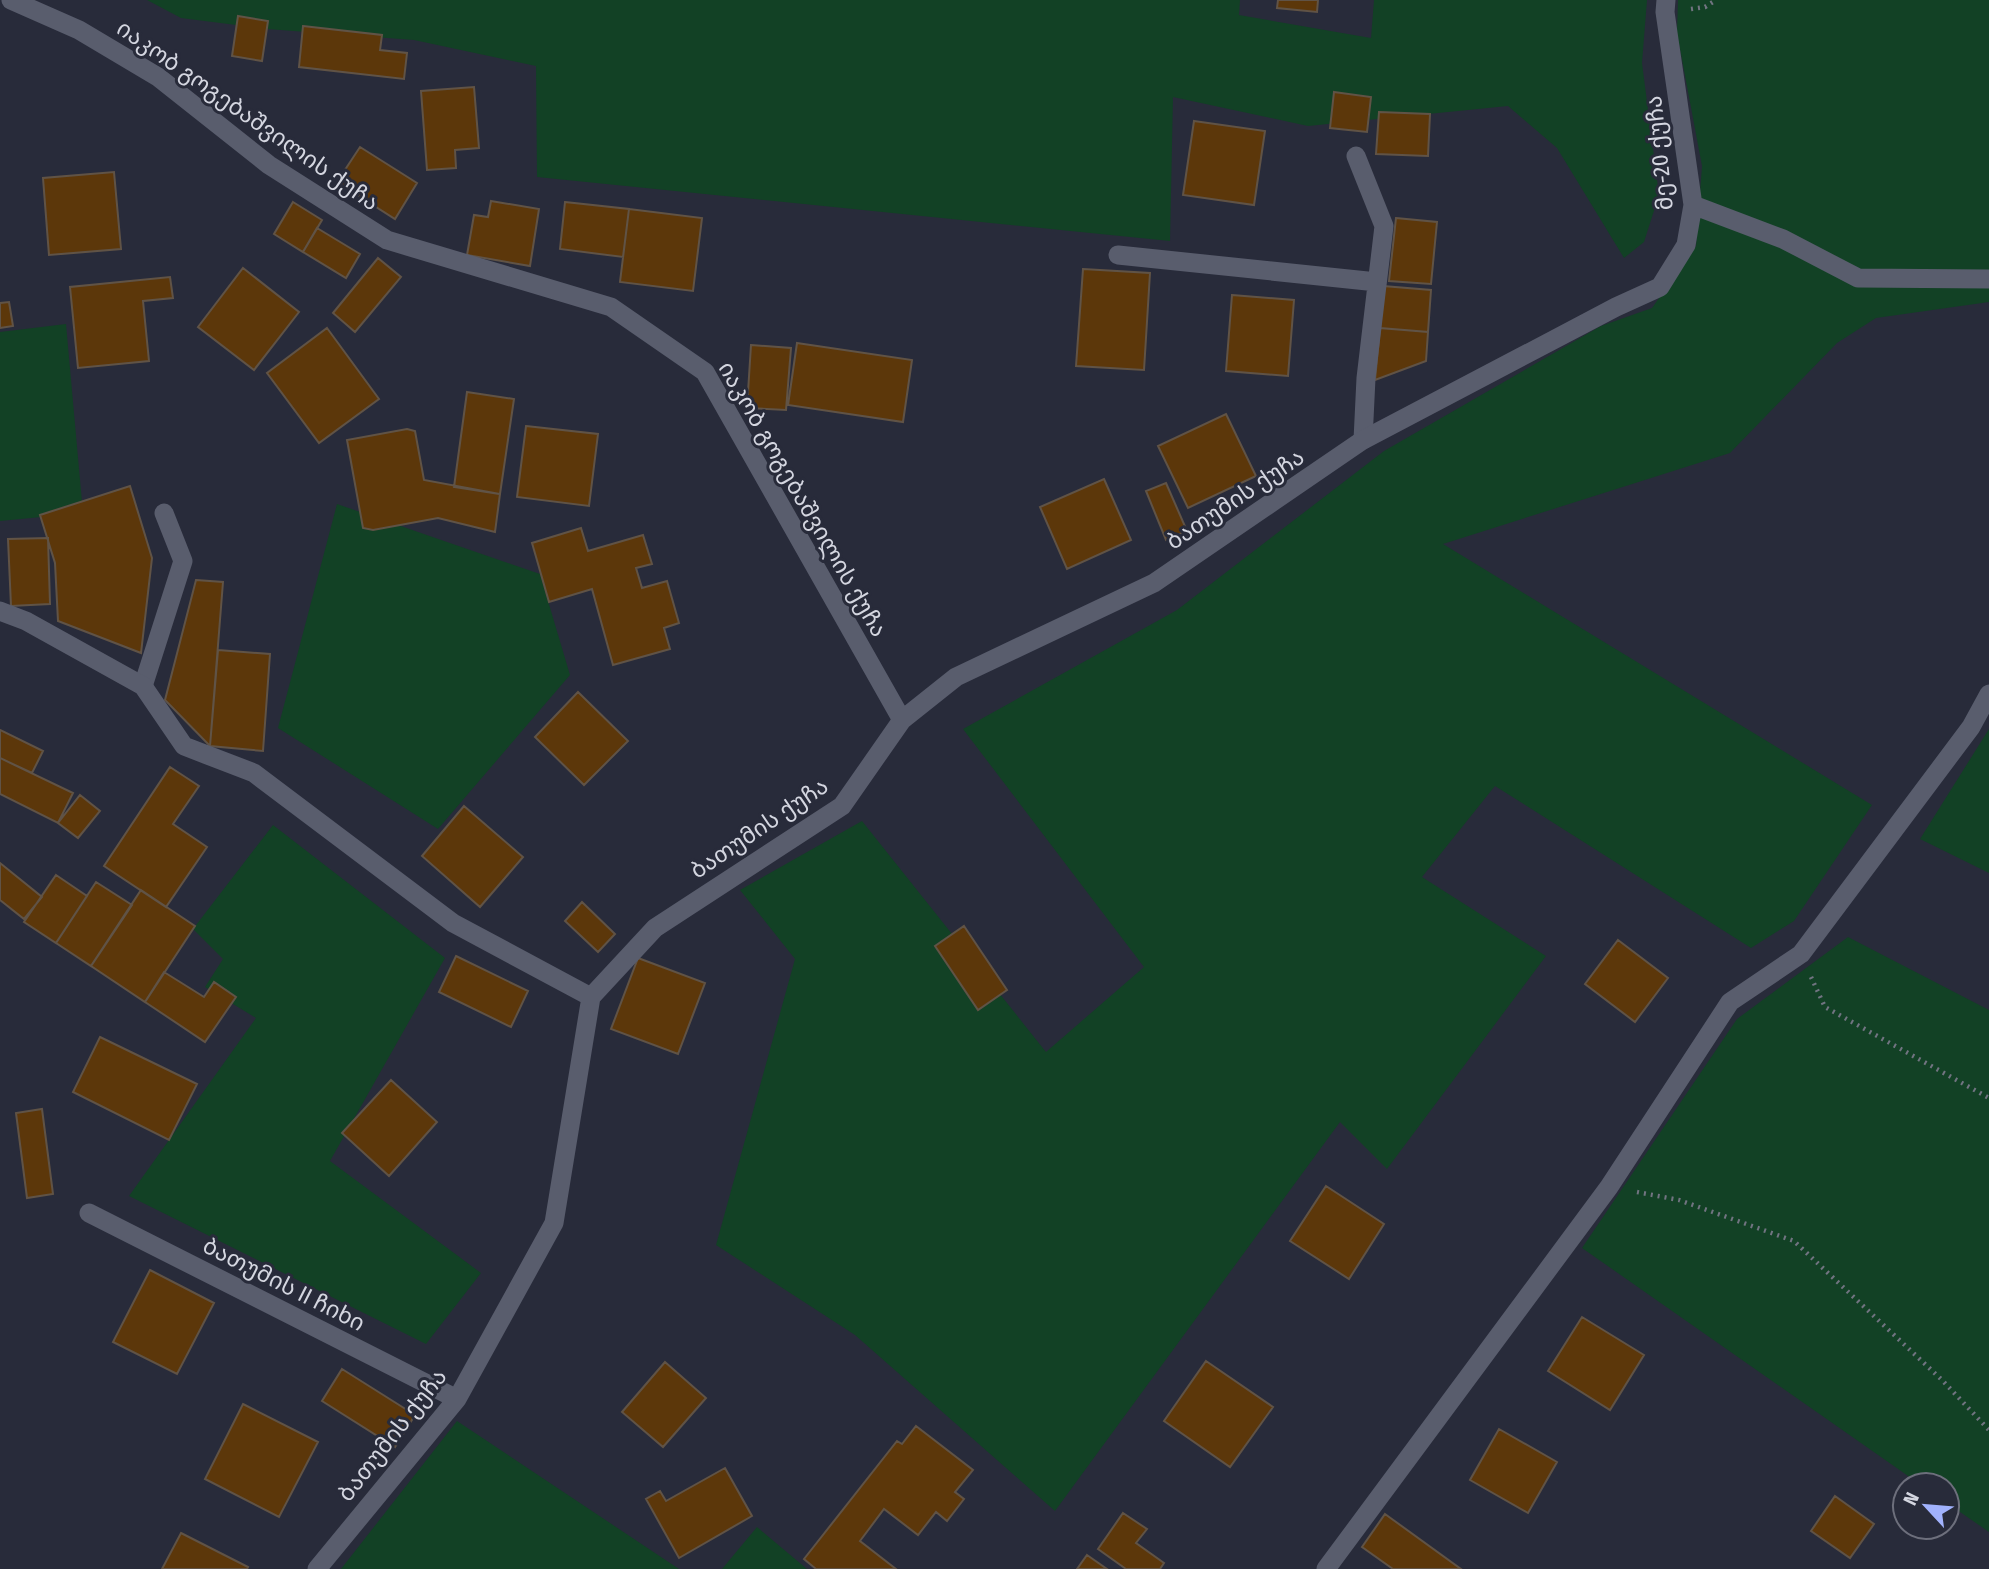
<svg xmlns="http://www.w3.org/2000/svg" width="1989" height="1569" viewBox="0 0 1989 1569" font-family="'Fira Sans Condensed','Noto Sans Georgian',sans-serif">
	<style>
		.green { fill: #124125 }
		.building { fill: #5c370a; stroke: #605346; stroke-width: 2 }
		.lines { fill: none; stroke-linecap: round; stroke-linejoin: round }
		.path { stroke: #717481; stroke-width: 4.5; stroke-dasharray: 2 5; stroke-linecap: butt }
		.service { stroke: #595d6d; stroke-width: 19 }
		.minor { stroke: #595d6d; stroke-width: 19 }
		.labels { text-anchor: middle; stroke-width: 6; stroke-linejoin: round; paint-order: stroke }
		.street-label { font-size: 23px; fill: #d4d6e0; stroke: #282b3a }
	</style>
	<rect width="100%" height="100%" fill="#282b3a"/>
	<path class="green" d="M 147,0 L 1240,0 L 1239,15 L 1371,38 L 1374,0 L 1647,0 L 1642,63 L 1659,195 L 1644,242 L 1624,258 L 1557,148 L 1508,106 L 1308,126 L 1173,97 L 1170,241 L 537,177 L 536,66 L 414,40 L 267,29 L 181,18 Z
		M 1678,0 L 1989,0 L 1989,302 L 1876,318 L 1837,343 L 1730,453 L 1443,544 L 1872,805 L 1794,921 L 1751,948 L 1495,786 L 1422,877 L 1546,956 L 1387,1169 L 1340,1122 L 1055,1511 L 855,1335 L 716,1245 L 795,959 L 740,890 L 862,821 L 1046,1052 L 1144,967 L 963,729 L 1177,610 L 1384,451 L 1601,326 L 1652,308 L 1696,246 L 1702,166 L 1677,33 Z
		M 66,324 L 83,513 L 0,521 L 0,332 Z
		M 337,504 L 540,574 L 570,675 L 438,829 L 278,728 Z
		M 1989,729 L 1989,873 L 1920,839 Z
		M 273,825 L 445,958 L 330,1161 L 481,1273 L 426,1344 L 129,1196 L 256,1018 L 205,987 L 223,959 L 193,929 Z
		M 1848,937 L 1989,1010 L 1989,1532 L 1947,1503 L 1947,1485 L 1921,1485 L 1582,1248 L 1737,1019 Z
		M 457,1421 L 679,1569 L 341,1569 Z
		M 757,1527 L 807,1569 L 722,1569 Z"/>
	<path class="building" d="M 1278,0 L 1318,0 L 1317,12 L 1277,8 Z
		M 238,16 L 268,21 L 262,61 L 232,56 Z
		M 303,26 L 382,35 L 380,50 L 407,53 L 404,79 L 299,67 Z
		M 474,87 L 479,148 L 455,150 L 456,168 L 427,170 L 421,91 Z
		M 1334,92 L 1371,97 L 1367,132 L 1330,128 Z
		M 1379,112 L 1430,114 L 1428,156 L 1376,154 Z
		M 1194,121 L 1265,131 L 1254,205 L 1183,195 Z
		M 360,147 L 417,183 L 395,219 L 337,182 Z
		M 114,172 L 121,249 L 49,255 L 43,178 Z
		M 491,201 L 539,209 L 530,266 L 467,255 L 474,215 L 488,217 Z
		M 293,202 L 322,220 L 303,252 L 274,234 Z
		M 565,202 L 629,209 L 623,257 L 560,249 Z
		M 629,209 L 702,218 L 693,291 L 620,282 Z
		M 1396,218 L 1437,222 L 1431,284 L 1389,281 Z
		M 317,228 L 360,254 L 346,278 L 303,252 Z
		M 378,258 L 401,277 L 355,332 L 333,313 Z
		M 243,268 L 299,312 L 254,370 L 198,327 Z
		M 1083,269 L 1150,273 L 1144,370 L 1076,366 Z
		M 170,277 L 173,298 L 143,301 L 149,361 L 78,368 L 70,287 Z
		M 1383,286 L 1431,290 L 1428,332 L 1380,328 Z
		M 1232,295 L 1294,300 L 1288,376 L 1226,371 Z
		M 9,302 L 13,326 L 0,328 L 0,303 Z
		M 327,328 L 379,399 L 319,443 L 267,373 Z
		M 1380,328 L 1428,332 L 1426,361 L 1375,380 Z
		M 797,343 L 912,360 L 903,422 L 788,405 Z
		M 751,345 L 791,348 L 786,410 L 747,408 Z
		M 467,392 L 514,399 L 500,494 L 454,487 Z
		M 1226,414 L 1256,476 L 1188,508 L 1158,446 Z
		M 526,426 L 598,434 L 589,506 L 517,497 Z
		M 407,429 L 415,431 L 424,480 L 500,494 L 495,532 L 438,518 L 373,530 L 363,528 L 347,440 Z
		M 1104,479 L 1131,540 L 1067,569 L 1040,507 Z
		M 1166,483 L 1187,531 L 1166,540 L 1146,491 Z
		M 130,486 L 152,558 L 141,653 L 58,621 L 55,563 L 40,515 Z
		M 581,528 L 588,551 L 643,535 L 652,564 L 636,568 L 642,588 L 667,581 L 679,623 L 664,628 L 670,649 L 613,665 L 592,589 L 549,602 L 532,543 Z
		M 48,538 L 50,604 L 11,606 L 8,539 Z
		M 196,580 L 223,582 L 210,746 L 165,700 Z
		M 218,650 L 270,654 L 263,751 L 210,746 Z
		M 578,692 L 628,741 L 584,785 L 535,737 Z
		M 0,730 L 43,751 L 32,773 L 0,758 Z
		M 0,758 L 73,793 L 58,823 L 0,794 Z
		M 170,767 L 199,786 L 173,824 L 207,847 L 166,907 L 104,866 Z
		M 80,795 L 100,811 L 78,838 L 58,823 Z
		M 464,806 L 523,857 L 480,907 L 422,856 Z
		M 0,863 L 42,897 L 24,919 L 0,900 Z
		M 56,875 L 87,896 L 56,943 L 24,922 Z
		M 96,882 L 132,905 L 91,966 L 56,943 Z
		M 141,890 L 195,926 L 145,1002 L 91,966 Z
		M 582,902 L 615,934 L 598,952 L 565,921 Z
		M 964,926 L 1007,990 L 978,1010 L 935,946 Z
		M 1618,940 L 1668,978 L 1635,1022 L 1585,984 Z
		M 456,956 L 528,991 L 511,1027 L 439,992 Z
		M 638,958 L 705,983 L 678,1054 L 611,1029 Z
		M 164,972 L 204,997 L 214,982 L 236,997 L 205,1042 L 145,1002 Z
		M 100,1037 L 197,1084 L 169,1140 L 73,1092 Z
		M 391,1080 L 437,1122 L 389,1176 L 342,1133 Z
		M 42,1109 L 53,1194 L 27,1198 L 16,1113 Z
		M 1326,1186 L 1384,1224 L 1349,1279 L 1290,1241 Z
		M 150,1270 L 214,1303 L 177,1374 L 113,1342 Z
		M 1582,1317 L 1644,1355 L 1610,1410 L 1548,1371 Z
		M 1206,1361 L 1273,1407 L 1230,1467 L 1164,1421 Z
		M 665,1362 L 706,1398 L 663,1447 L 622,1412 Z
		M 342,1369 L 415,1415 L 395,1447 L 322,1401 Z
		M 243,1404 L 318,1442 L 279,1517 L 205,1479 Z
		M 916,1426 L 973,1470 L 955,1492 L 964,1499 L 947,1521 L 936,1512 L 918,1535 L 884,1509 L 860,1541 L 896,1569 L 816,1569 L 804,1559 L 897,1441 L 902,1444 Z
		M 1499,1429 L 1557,1462 L 1528,1513 L 1470,1480 Z
		M 725,1468 L 752,1516 L 679,1558 L 646,1499 L 660,1491 L 666,1501 Z
		M 1835,1496 L 1874,1524 L 1850,1558 L 1811,1531 Z
		M 1123,1513 L 1147,1529 L 1136,1543 L 1164,1563 L 1160,1569 L 1126,1569 L 1098,1549 Z
		M 1385,1514 L 1461,1569 L 1393,1569 L 1362,1547 Z
		M 181,1533 L 248,1567 L 247,1569 L 162,1569 Z
		M 1087,1555 L 1107,1569 L 1077,1569 Z"/>
	<g class="lines">
		<path class="path" d="M 1691,9 L 1705,7 L 1716,0
			M 1811,977 L 1825,1007 L 1989,1098
			M 1637,1192 L 1679,1200 L 1794,1241 L 1942,1380 L 1989,1430"/>
		<path class="service" d="M 1356,156 L 1384,226 L 1366,378 L 1363,440
			M 1118,255 L 1377,282
			M 143,686 L 183,561 L 164,513"/>
		<path class="minor" d="M 11,0 L 79,30 L 158,77 L 269,165 L 387,240 L 611,307 L 705,372 L 902,720
			M 1693,205 L 1783,239 L 1858,278 L 1989,279
			M 0,611 L 26,621 L 143,686 L 184,746 L 254,773 L 453,923 L 591,997
			M 89,1213 L 457,1399
			M 317,1569 L 457,1399 L 554,1223 L 591,997 L 655,928 L 842,806 L 902,720 L 956,677 L 1154,583 L 1363,440 L 1616,307 L 1660,287 L 1686,245 L 1693,205 L 1665,12 L 1666,0
			M 1326,1569 L 1609,1187 L 1730,1002 L 1801,954 L 1971,727 L 1989,694"/>
	</g>
	<g class="labels">
		<g class="street-label">
			<text transform="translate(248 115) rotate(35)" y="8">იაკობ გოგებაშვილის ქუჩა</text>
			<text transform="translate(1659 153) rotate(-96)" y="8">მე-20 ქუჩა</text>
			<text transform="translate(803 499) rotate(60)" y="8">იაკობ გოგებაშვილის ქუჩა</text>
			<text transform="translate(1235 499) rotate(-34)" y="8">ბათუმის ქუჩა</text>
			<text transform="translate(759 828) rotate(-34)" y="8">ბათუმის ქუჩა</text>
			<text transform="translate(284 1284) rotate(27)" y="8">ბათუმის II ჩიხი</text>
			<text transform="translate(392 1435) rotate(-52)" y="8">ბათუმის ქუჩა</text>
		</g>
	</g>
	<g transform="translate(1926 1506) rotate(296)"><circle r="33" fill="#282b3a" stroke="#6d6f7c" stroke-width="2"/>
	<path d="M0-5L12 26L0 18L-12 26Z" fill="#a1b2fd"/>
	<text y="-10" font-size="19" font-weight="bold" text-anchor="middle" fill="#d4d6e0">N</text>
	</g>
</svg>
